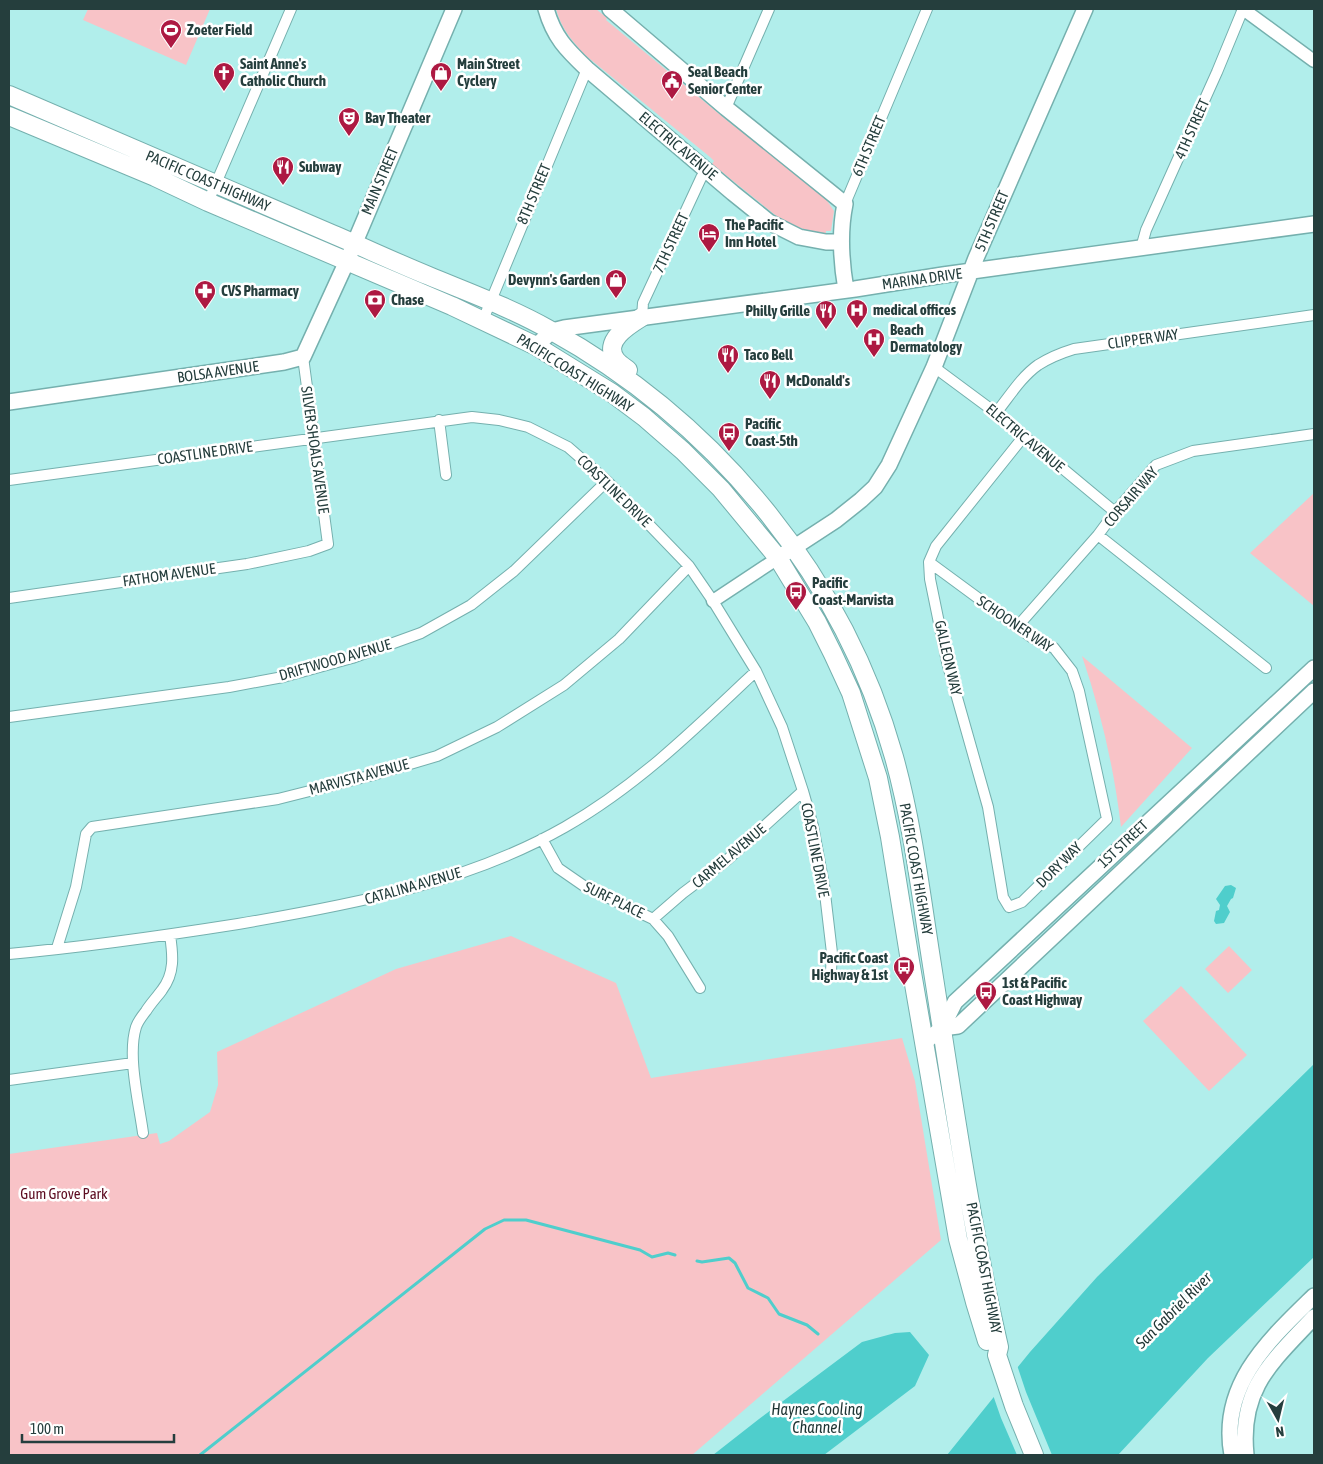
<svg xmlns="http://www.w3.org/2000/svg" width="1323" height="1464" viewBox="0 0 1323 1464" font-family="'Asap Condensed',sans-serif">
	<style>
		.green { fill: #f8c3c7 }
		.water { fill: #4fcecc }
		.pier { fill: #b1eeeb }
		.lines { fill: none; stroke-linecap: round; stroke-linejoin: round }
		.stream { stroke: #4fcecc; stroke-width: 3 }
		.minor-casing { stroke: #75b0ae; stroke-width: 12 }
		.tertiary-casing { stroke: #75b0ae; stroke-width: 15 }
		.secondary-casing { stroke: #75b0ae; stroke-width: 18 }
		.trunk-casing { stroke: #75b0ae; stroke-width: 20 }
		.minor { stroke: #fff; stroke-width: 10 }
		.tertiary { stroke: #fff; stroke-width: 12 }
		.secondary { stroke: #fff; stroke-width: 15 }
		.trunk { stroke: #fff; stroke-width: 18 }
		.labels { text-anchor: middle; stroke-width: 5; stroke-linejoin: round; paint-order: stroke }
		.poi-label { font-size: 15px; font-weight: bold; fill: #253e3d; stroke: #fff; text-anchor: start }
		.street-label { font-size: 15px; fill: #253e3d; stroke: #fff }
		.park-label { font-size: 15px; fill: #5d0c21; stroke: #fff }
		.water-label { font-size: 16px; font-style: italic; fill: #1e3433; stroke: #fff }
	</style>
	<rect width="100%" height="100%" fill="#b1eeeb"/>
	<path class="green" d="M 88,9 L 210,9 L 186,65 L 83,20 Z
		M 556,9 L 596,9 L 607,18 L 606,20 L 735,127 L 737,125 L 826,199 L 834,211 L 831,231 L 826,231 L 826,236 L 794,226 L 780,219 L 712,164 L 714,161 L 710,157 L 585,55 C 572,41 561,28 556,9 Z
		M 1314,493 L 1314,606 L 1250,553 Z
		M 1082,656 L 1192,748 L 1121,827 C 1114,768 1101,712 1082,656 Z
		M 511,936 L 616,983 L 651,1078 L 902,1038 L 915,1081 L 941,1240 L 692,1455 L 9,1455 L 9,1154 L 157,1133 L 160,1144 L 169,1141 L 210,1112 L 218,1085 L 217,1052 L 396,969 Z
		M 1229,946 L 1252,970 L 1228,993 L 1205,969 Z
		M 1181,986 L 1247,1055 L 1209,1091 L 1143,1021 Z"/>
	<path class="water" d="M 1231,885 L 1236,888 L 1233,898 L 1231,899 L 1227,906 L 1230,912 L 1224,923 L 1216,924 L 1214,921 L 1216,911 L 1219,910 L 1220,905 L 1216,899 L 1225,886 Z
		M 1314,1064 L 1314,1257 L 1208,1358 L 1118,1455 L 947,1455 L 1030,1352 L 1097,1277 Z
		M 910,1332 L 929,1355 L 915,1386 L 824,1455 L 713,1455 L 759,1419 L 862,1342 L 895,1333 Z"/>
	<path class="pier" d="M 1017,1365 L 1026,1392 L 1052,1455 L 1017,1455 L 1001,1418 L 993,1395 Z"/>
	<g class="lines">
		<path class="stream" d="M 697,1261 L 702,1262 L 729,1258 L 735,1263 L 748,1288 L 768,1298 L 779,1314 L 807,1325 L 818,1334
			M 200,1455 L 485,1229 L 504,1220 L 526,1220 L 640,1250 L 652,1257 L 668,1253 L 675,1255"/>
		<g class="minor-casing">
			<path id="minor" d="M 726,108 L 769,9
				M 208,202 L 291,9
				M 845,204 L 927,9
				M 1141,248 L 1146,230 L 1217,72 L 1243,9
				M 642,317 L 643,303 L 701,178 L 706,170
				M 483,320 L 587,69
				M 934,367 L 996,413 L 1115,512
				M 996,413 C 1009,397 1021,377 1038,365 C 1049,358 1061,353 1074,349 L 1314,315
				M 439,420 L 446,475
				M 9,480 L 472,417 L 499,420 L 528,427 L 568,447 L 607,481 L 689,566 L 713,601 L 756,671 L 782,727 L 803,791 L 813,826 L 824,885 L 832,953 L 831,971
				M 1098,535 L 1266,668
				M 929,562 L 1031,637 L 1054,648 L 1072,671 L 1079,691 L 1107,819 L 1022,902 L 1009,907 L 1003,897 L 988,807 L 947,662 L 930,579 L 929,562 L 936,546 L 1024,436
				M 9,598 L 247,564 L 309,551 L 328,544 L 303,357
				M 1017,627 L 1098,535 L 1115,512 L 1156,465 L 1193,451 L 1314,434
				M 9,717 L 229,687 L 283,677 L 352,658 L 421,633 L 471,605 L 514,571 L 607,481
				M 542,839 L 558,868 L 584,886 L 653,919 L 668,936 L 700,988
				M 653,919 L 683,893 L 727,860 L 803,791
				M 57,948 L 76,887 L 86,834 L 92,827 L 278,799 L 373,775 L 437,756 L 497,727 L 564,685 L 619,639 L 689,566
				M 9,954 C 85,947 162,936 238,924 C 349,905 465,884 565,827 C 637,786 696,728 756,671
				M 9,1080 L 133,1063
				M 143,1133 C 139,1103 127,1056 136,1027 C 138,1021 142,1016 146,1011 C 151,1003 157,997 162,990 C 175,973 173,955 170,935"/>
		</g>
		<g class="tertiary-casing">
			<path id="tertiary" d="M 1243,9 L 1314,61
				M 713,601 L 778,558"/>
		</g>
		<g class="secondary-casing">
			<path id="secondary" d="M 546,9 C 554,37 566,49 587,69 L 733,193 L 769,222 L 799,237 L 826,242 L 840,242
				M 610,9 L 726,108 L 845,204 C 839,233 841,261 846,290
				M 536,346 L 552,331 L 564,328 L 855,289 L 943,275 L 1314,224
				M 9,402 L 284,362 L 303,357 L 347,261 L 454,9
				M 784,554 L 836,520 L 861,500 L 875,487 L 889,465 L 934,367 L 976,258 L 1085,9
				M 942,1028 L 958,1026 L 1314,691
				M 925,1042 L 942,1028 L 955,1002 L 1314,668
				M 1232,1455 C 1219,1385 1269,1340 1314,1296
				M 1246,1455 C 1239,1388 1272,1362 1314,1317"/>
		</g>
		<g class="trunk-casing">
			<path id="trunk" d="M 9,95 C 116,142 224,188 332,234 C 365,248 397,263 429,276 C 470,293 511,308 550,330 C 715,421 843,575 894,757 C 913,825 921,896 932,965 C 952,1093 970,1221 999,1347 L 997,1355
				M 9,116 L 155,177 L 208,202 L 452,306 L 536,346 L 612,393 L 644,417 L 683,451 L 721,489 L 769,547 L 778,558 L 817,622 L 833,654 L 851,693 L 878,778 L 890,837 L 910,961 L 958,1239 L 975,1302 L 987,1341
				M 628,370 C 624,367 619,364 616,360 C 602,341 629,325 642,317
				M 997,1355 L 1014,1406 L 1034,1455"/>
		</g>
		<use href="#minor" class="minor"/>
		<use href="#tertiary" class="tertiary"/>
		<use href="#secondary" class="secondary"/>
		<use href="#trunk" class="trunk"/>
	</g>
	<defs>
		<g id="stadium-pin" transform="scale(1.125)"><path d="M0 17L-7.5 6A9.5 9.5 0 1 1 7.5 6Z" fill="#ad1942" stroke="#fff"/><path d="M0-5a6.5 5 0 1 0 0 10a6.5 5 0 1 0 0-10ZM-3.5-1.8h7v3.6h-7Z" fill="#fff"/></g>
		<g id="church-pin" transform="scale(1.125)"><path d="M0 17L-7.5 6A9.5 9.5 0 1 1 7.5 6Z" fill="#ad1942" stroke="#fff"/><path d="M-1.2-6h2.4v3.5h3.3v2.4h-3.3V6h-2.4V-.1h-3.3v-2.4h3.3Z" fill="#fff"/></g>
		<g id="shop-pin" transform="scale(1.125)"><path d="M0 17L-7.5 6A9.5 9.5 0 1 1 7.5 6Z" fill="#ad1942" stroke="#fff"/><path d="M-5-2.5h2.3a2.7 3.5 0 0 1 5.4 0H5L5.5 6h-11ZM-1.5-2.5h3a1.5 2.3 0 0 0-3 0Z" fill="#fff"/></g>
		<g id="civic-pin" transform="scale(1.125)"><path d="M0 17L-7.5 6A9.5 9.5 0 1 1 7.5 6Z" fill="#ad1942" stroke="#fff"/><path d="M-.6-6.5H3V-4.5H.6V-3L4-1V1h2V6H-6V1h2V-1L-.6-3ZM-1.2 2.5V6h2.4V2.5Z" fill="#fff"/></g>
		<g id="theatre-pin" transform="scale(1.125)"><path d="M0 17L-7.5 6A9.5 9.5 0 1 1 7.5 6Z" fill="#ad1942" stroke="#fff"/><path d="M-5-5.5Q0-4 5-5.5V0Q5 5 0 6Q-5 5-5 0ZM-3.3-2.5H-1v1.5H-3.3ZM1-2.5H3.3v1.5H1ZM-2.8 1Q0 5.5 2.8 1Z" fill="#fff"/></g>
		<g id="restaurant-pin" transform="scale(1.125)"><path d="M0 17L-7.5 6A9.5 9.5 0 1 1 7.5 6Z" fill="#ad1942" stroke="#fff"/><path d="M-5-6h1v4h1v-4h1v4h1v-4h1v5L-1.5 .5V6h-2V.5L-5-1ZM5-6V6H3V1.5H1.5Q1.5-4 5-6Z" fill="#fff"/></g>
		<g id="hotel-pin" transform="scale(1.125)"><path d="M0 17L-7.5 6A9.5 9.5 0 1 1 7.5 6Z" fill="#ad1942" stroke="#fff"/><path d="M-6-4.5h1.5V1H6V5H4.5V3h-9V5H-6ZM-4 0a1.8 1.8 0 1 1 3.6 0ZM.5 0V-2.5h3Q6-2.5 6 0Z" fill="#fff"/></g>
		<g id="pharmacy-pin" transform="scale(1.125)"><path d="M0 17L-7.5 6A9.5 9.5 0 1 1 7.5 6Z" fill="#ad1942" stroke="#fff"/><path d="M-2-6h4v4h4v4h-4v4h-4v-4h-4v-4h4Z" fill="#fff"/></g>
		<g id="bank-pin" transform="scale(1.125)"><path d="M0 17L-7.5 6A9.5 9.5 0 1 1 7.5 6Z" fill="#ad1942" stroke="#fff"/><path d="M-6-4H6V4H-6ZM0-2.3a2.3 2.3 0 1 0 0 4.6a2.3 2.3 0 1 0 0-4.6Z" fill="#fff"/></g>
		<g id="hospital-pin" transform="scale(1.125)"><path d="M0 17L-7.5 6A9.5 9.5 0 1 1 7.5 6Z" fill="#ad1942" stroke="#fff"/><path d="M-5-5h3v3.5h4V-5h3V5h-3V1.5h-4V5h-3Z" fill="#fff"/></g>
		<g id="bus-pin" transform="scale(1.125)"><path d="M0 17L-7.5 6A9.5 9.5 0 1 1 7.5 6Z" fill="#ad1942" stroke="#fff"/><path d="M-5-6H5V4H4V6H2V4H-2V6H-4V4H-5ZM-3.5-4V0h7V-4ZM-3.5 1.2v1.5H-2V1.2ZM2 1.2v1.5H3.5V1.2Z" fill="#fff"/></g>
	</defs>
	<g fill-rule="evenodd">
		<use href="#stadium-pin" x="171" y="30"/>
		<use href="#church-pin" x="224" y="73"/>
		<use href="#shop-pin" x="441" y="73"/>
		<use href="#civic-pin" x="672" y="81"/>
		<use href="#theatre-pin" x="349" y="118"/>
		<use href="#restaurant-pin" x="283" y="167"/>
		<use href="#hotel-pin" x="709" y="234"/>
		<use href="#shop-pin" x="616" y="280"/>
		<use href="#pharmacy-pin" x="205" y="291"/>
		<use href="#bank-pin" x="375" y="300"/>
		<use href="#hospital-pin" x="857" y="310"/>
		<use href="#restaurant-pin" x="826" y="311"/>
		<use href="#hospital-pin" x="874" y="339"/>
		<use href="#restaurant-pin" x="728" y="355"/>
		<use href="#restaurant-pin" x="770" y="381"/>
		<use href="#bus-pin" x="729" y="433"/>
		<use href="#bus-pin" x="796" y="592"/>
		<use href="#bus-pin" x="904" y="967"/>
		<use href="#bus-pin" x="986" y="992"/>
	</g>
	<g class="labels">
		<g class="poi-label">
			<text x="187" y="35">Zoeter Field</text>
			<text x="240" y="69">Saint Anne's<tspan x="240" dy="17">Catholic Church</tspan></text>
			<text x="457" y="69">Main Street<tspan x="457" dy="17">Cyclery</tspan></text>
			<text x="688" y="77">Seal Beach<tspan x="688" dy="17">Senior Center</tspan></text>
			<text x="365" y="123">Bay Theater</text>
			<text x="299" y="172">Subway</text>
			<text x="725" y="230">The Pacific<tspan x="725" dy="17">Inn Hotel</tspan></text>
			<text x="600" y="285" text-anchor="end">Devynn's Garden</text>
			<text x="221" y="296">CVS Pharmacy</text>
			<text x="391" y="305">Chase</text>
			<text x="873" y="315">medical offices</text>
			<text x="810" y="316" text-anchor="end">Philly Grille</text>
			<text x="890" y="335">Beach<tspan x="890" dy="17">Dermatology</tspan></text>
			<text x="744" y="360">Taco Bell</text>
			<text x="786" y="386">McDonald's</text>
			<text x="745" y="429">Pacific<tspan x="745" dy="17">Coast-5th</tspan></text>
			<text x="812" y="588">Pacific<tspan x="812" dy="17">Coast-Marvista</tspan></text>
			<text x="888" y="963" text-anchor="end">Pacific Coast<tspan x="888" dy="17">Highway &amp; 1st</tspan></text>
			<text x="1002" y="988">1st &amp; Pacific<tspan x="1002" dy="17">Coast Highway</tspan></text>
		</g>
		<g class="street-label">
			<text transform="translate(1192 129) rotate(-66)" y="5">4TH STREET</text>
			<text transform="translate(678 146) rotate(40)" y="5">ELECTRIC AVENUE</text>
			<text transform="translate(869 146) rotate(-67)" y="5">6TH STREET</text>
			<text transform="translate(208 181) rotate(23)" y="5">PACIFIC COAST HIGHWAY</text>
			<text transform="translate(380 181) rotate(-67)" y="5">MAIN STREET</text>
			<text transform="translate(534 194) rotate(-67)" y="5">8TH STREET</text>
			<text transform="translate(992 221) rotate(-67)" y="5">5TH STREET</text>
			<text transform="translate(671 243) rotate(-65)" y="5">7TH STREET</text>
			<text transform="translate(922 279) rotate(-8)" y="5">MARINA DRIVE</text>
			<text transform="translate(1143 339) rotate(-8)" y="5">CLIPPER WAY</text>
			<text transform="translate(218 372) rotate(-8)" y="5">BOLSA AVENUE</text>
			<text transform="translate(575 373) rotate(32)" y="5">PACIFIC COAST HIGHWAY</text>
			<text transform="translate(1025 438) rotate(40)" y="5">ELECTRIC AVENUE</text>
			<text transform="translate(315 450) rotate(82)" y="5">SILVER SHOALS AVENUE</text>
			<text transform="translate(205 453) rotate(-8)" y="5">COASTLINE DRIVE</text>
			<text transform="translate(614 491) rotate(44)" y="5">COASTLINE DRIVE</text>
			<text transform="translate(1131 497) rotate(-49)" y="5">CORSAIR WAY</text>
			<text transform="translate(169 575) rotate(-8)" y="5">FATHOM AVENUE</text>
			<text transform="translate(1015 624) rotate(34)" y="5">SCHOONER WAY</text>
			<text transform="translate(948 658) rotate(77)" y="5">GALLEON WAY</text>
			<text transform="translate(335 660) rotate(-16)" y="5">DRIFTWOOD AVENUE</text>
			<text transform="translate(359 777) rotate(-15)" y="5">MARVISTA AVENUE</text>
			<text transform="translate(1123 844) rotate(-43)" y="5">1ST STREET</text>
			<text transform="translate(815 850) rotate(79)" y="5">COASTLINE DRIVE</text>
			<text transform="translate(729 856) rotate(-40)" y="5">CARMEL AVENUE</text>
			<text transform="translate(1059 865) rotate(-45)" y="5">DORY WAY</text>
			<text transform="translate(916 869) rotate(80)" y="5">PACIFIC COAST HIGHWAY</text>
			<text transform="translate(413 886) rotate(-16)" y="5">CATALINA AVENUE</text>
			<text transform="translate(614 900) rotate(26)" y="5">SURF PLACE</text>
			<text transform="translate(984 1268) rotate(79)" y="5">PACIFIC COAST HIGHWAY</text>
		</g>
		<g class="park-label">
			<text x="64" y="1199">Gum Grove Park</text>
		</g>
		<g class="water-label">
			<text transform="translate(1173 1310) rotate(-45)" y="6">San Gabriel River</text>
			<text x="817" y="1415">Haynes Cooling<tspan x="817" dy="18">Channel</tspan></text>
		</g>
	</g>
	<rect width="1323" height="1464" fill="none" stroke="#253e3d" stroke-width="20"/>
	<g transform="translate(1278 1419) rotate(172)" stroke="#ffffff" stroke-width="4" paint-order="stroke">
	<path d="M0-4L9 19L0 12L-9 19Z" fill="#253e3d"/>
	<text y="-8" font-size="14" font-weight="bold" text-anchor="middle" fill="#253e3d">N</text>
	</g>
	<path d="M22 1434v8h152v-8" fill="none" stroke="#253e3d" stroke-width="2.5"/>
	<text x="30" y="1434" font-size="15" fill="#253e3d" stroke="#ffffff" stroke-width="4" paint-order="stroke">100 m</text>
</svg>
